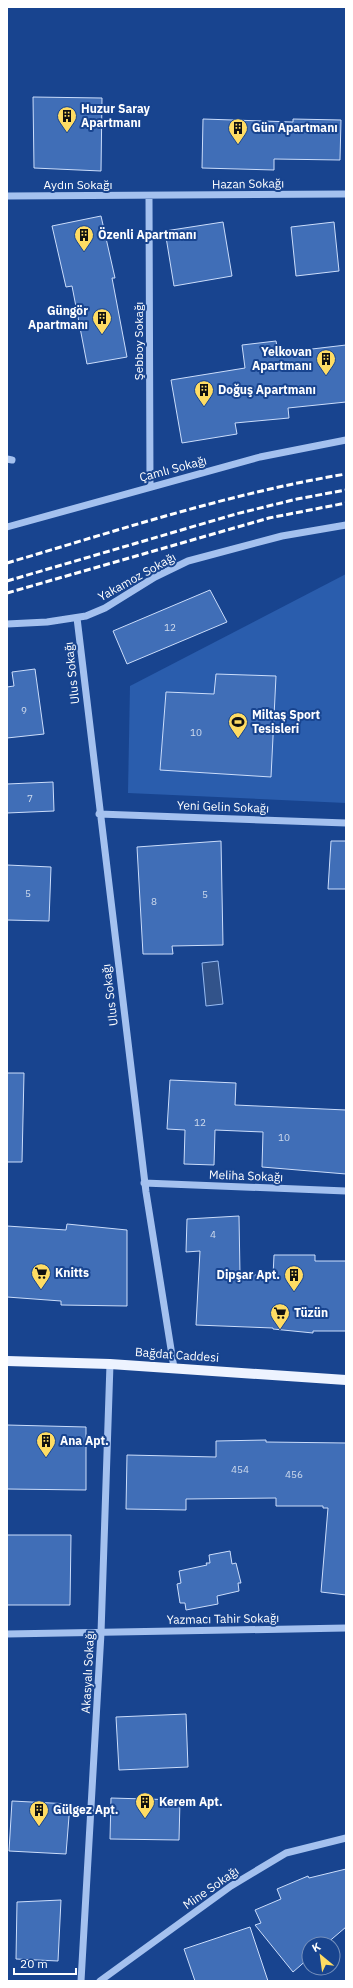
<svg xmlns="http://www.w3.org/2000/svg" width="353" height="1988" viewBox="0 0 353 1988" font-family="'IBM Plex Sans',sans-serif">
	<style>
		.green { fill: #2a5dad }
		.water { fill: #32538a; stroke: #97bbf2 }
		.building { fill: #406eb7; stroke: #cbddfb }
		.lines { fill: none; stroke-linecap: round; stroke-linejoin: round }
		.minor { stroke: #a4c1ef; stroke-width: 7 }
		.major { stroke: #edf3ff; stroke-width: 10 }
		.rail { stroke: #fff; stroke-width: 3; stroke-dasharray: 7 3; stroke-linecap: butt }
		.labels { text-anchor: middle; stroke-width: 4; stroke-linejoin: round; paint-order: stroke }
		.number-label { font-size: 10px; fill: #cfdbed }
		.poi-label { font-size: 12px; font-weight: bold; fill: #fff; stroke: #18448f; text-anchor: start }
		.street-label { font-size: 12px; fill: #fff; stroke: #18448f }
	</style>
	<rect width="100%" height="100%" fill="#18448f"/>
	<path class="green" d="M 346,574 L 346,803 L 128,793 L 130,686 Z"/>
	<path class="water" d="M 218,961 L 223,1004 L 206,1006 L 202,963 Z"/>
	<path class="building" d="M 33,97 L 102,98 L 101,171 L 34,168 Z
		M 203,119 L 293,122 L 293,119 L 341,120 L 340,160 L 274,159 L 274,170 L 202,168 Z
		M 101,216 L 115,278 L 112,278 L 127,357 L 87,364 L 72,286 L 66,287 L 52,226 Z
		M 223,222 L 232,276 L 174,286 L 165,231 Z
		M 334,222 L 339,271 L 296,276 L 291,227 Z
		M 276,341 L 278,353 L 346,345 L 346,402 L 288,408 L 289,418 L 235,423 L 237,434 L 182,443 L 171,380 L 245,368 L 242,345 Z
		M 210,590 L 227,622 L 127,664 L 113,631 Z
		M 35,669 L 44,734 L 7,738 L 7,687 L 14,686 L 12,672 Z
		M 216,674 L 276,676 L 271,777 L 160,770 L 166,692 L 214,694 Z
		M 53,782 L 54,811 L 7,813 L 7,784 Z
		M 221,841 L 223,945 L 172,946 L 173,954 L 143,954 L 137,847 Z
		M 331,841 L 346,841 L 346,889 L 328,889 Z
		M 7,865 L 51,867 L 49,921 L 7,920 Z
		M 7,1073 L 24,1073 L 22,1162 L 7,1162 Z
		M 170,1080 L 236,1083 L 235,1105 L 346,1110 L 346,1174 L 262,1167 L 263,1132 L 215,1130 L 214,1165 L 184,1164 L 185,1130 L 167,1129 Z
		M 239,1216 L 240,1274 L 273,1276 L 274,1255 L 315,1255 L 315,1261 L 346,1261 L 346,1331 L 313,1331 L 313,1333 L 273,1329 L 273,1328 L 196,1325 L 200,1251 L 186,1252 L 187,1219 Z
		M 67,1224 L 127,1230 L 127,1306 L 61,1305 L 61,1301 L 7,1297 L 7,1226 L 66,1230 Z
		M 7,1425 L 86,1427 L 86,1490 L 7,1489 Z
		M 266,1440 L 266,1442 L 346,1443 L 346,1595 L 321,1592 L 328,1508 L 323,1508 L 323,1506 L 276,1506 L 276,1498 L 186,1499 L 186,1510 L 126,1509 L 127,1455 L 216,1457 L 216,1441 Z
		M 7,1535 L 71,1535 L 70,1605 L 7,1605 Z
		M 230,1551 L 232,1564 L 236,1563 L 241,1583 L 238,1583 L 239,1591 L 217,1596 L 218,1604 L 186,1610 L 185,1603 L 180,1603 L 177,1584 L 181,1583 L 179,1571 L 207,1565 L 206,1563 L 210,1563 L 209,1555 Z
		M 186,1714 L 188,1767 L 119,1770 L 116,1717 Z
		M 111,1798 L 180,1800 L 179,1840 L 110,1839 Z
		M 12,1801 L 70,1804 L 66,1854 L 9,1851 Z
		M 346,1869 L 346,1927 L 326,1944 L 309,1944 L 309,1958 L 293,1972 L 255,1925 L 261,1923 L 255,1910 L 281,1899 L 277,1889 L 308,1876 L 309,1878 Z
		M 61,1900 L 58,1961 L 16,1959 L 17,1902 Z
		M 250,1927 L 268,1981 L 195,1981 L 184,1949 Z"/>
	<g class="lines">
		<path class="minor" d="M 7,196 L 346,194
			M 149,196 L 150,487
			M 7,459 L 12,460
			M 7,527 L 260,457 L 346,440
			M 77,618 L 146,1192 L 174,1368
			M 7,624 L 47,622 L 86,616 L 105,608 L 155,577 L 188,561 L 282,536 L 346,525
			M 99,814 L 346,823
			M 144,1183 L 346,1191
			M 7,1634 L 346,1628
			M 81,1981 L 101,1633 L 110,1364
			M 100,1981 L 231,1886 L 286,1853 L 346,1838"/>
		<path class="major" d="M 7,1361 L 110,1364 L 346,1380"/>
		<path class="rail" d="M 7,563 C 119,530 231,493 346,474
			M 7,581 L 236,514 L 297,499 L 346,490
			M 7,593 L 269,518 L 346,503"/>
	</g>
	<defs>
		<g id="building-pin" transform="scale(1)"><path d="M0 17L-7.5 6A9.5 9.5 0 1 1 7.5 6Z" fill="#ffdc63" stroke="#18448f"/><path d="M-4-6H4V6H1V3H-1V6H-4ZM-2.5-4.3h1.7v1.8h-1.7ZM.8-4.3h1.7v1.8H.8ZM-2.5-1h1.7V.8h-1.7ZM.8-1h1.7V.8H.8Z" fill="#111"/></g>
		<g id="stadium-pin" transform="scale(1)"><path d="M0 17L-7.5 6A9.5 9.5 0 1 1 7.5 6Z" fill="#ffdc63" stroke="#18448f"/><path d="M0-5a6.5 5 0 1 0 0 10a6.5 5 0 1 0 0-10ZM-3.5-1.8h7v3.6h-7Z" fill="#111"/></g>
		<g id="supermarket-pin" transform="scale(1)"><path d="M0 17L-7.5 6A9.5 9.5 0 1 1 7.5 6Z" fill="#ffdc63" stroke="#18448f"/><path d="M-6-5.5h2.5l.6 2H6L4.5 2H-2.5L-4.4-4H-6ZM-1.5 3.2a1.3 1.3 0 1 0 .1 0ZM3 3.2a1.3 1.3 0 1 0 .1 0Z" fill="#111"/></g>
	</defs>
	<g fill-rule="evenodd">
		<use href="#building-pin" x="67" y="116"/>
		<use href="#building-pin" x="238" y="128"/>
		<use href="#building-pin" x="84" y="235"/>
		<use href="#building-pin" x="102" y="318"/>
		<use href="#building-pin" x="326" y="359"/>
		<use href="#building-pin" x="204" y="390"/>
		<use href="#stadium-pin" x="238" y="722"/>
		<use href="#supermarket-pin" x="41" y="1273"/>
		<use href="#building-pin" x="294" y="1275"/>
		<use href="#supermarket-pin" x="280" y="1313"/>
		<use href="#building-pin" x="46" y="1441"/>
		<use href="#building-pin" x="145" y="1802"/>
		<use href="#building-pin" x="39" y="1810"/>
	</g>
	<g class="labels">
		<g class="number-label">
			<text x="170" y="631">12</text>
			<text x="24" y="714">9</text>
			<text x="196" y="736">10</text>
			<text x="30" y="802">7</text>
			<text x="28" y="897">5</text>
			<text x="205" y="898">5</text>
			<text x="154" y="905">8</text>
			<text x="200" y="1126">12</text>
			<text x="284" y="1141">10</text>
			<text x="213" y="1238">4</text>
			<text x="240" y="1473">454</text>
			<text x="294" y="1478">456</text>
		</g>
		<g class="poi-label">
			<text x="81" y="113">Huzur Saray<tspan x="81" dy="14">Apartmanı</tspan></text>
			<text x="252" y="132">Gün Apartmanı</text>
			<text x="98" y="239">Özenli Apartmanı</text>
			<text x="88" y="315" text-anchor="end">Güngör<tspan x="88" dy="14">Apartmanı</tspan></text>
			<text x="312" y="356" text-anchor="end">Yelkovan<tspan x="312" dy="14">Apartmanı</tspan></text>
			<text x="218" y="394">Doğuş Apartmanı</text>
			<text x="252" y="719">Miltaş Sport<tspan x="252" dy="14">Tesisleri</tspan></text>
			<text x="55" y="1277">Knitts</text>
			<text x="280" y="1279" text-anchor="end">Dipşar Apt.</text>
			<text x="294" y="1317">Tüzün</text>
			<text x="60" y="1445">Ana Apt.</text>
			<text x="159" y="1806">Kerem Apt.</text>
			<text x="53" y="1814">Gülgez Apt.</text>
		</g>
		<g class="street-label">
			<text transform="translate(248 184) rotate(-1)" y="4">Hazan Sokağı</text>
			<text x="78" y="189">Aydın Sokağı</text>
			<text transform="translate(139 341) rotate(-90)" y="4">Şebboy Sokağı</text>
			<text transform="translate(173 469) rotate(-15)" y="4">Çamlı Sokağı</text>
			<text transform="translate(137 577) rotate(-29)" y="4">Yakamoz Sokağı</text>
			<text transform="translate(72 673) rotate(-96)" y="4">Ulus Sokağı</text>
			<text transform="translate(223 807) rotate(2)" y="4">Yeni Gelin Sokağı</text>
			<text transform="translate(110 995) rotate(-97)" y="4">Ulus Sokağı</text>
			<text transform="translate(246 1176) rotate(2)" y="4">Meliha Sokağı</text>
			<text transform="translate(177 1355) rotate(4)" y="4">Bağdat Caddesi</text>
			<text transform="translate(223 1619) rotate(-1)" y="4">Yazmacı Tahir Sokağı</text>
			<text transform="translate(88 1672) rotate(-87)" y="4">Akasyalı Sokağı</text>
			<text transform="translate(211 1888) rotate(-35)" y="4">Mine Sokağı</text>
		</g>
	</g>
	<rect width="353" height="1988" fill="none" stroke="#ffffff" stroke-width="16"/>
	<g transform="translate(321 1956) rotate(331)"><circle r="19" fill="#18448f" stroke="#748fbc"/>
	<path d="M0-3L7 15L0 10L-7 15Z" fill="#ffdc63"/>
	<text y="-6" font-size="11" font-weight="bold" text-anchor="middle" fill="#ffffff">K</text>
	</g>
	<path d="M14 1968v6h62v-6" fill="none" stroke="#ffffff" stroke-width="2"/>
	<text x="20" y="1968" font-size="12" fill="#ffffff" stroke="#18448f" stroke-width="3" paint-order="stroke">20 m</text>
</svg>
